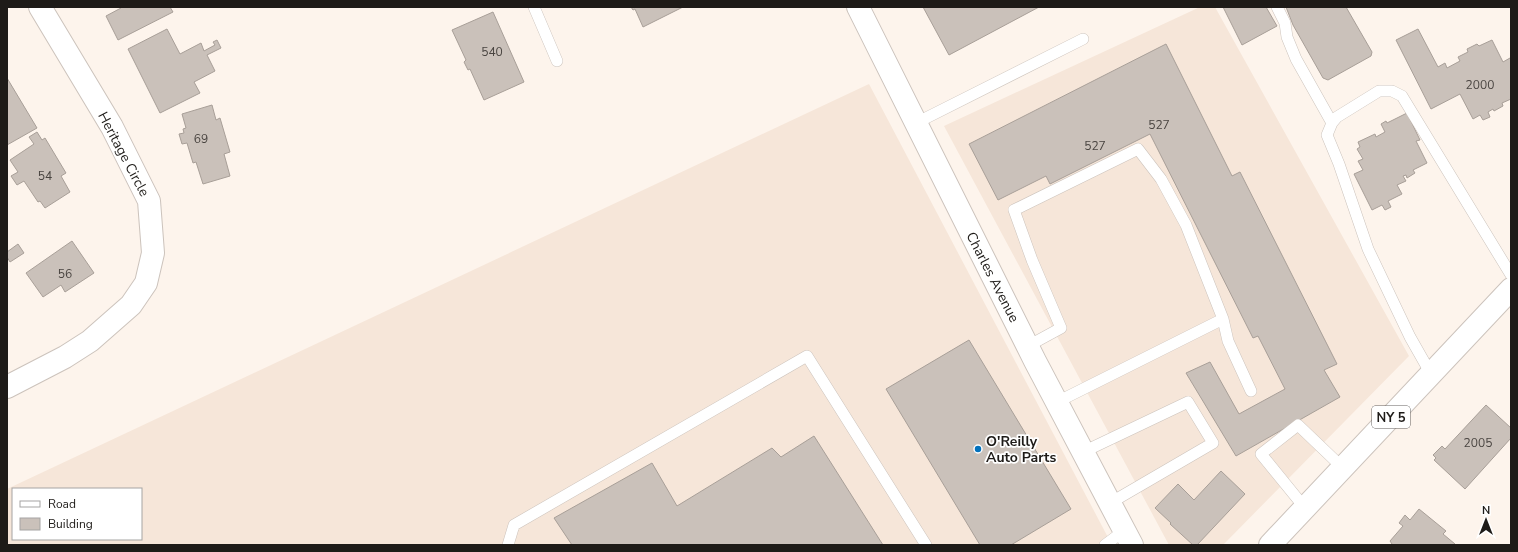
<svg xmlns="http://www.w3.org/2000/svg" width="1518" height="552" viewBox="0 0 1518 552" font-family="'Nunito Sans',sans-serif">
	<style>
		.built { fill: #f6e6d9; fill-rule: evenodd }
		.building { fill: #cac1ba; stroke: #a89f98 }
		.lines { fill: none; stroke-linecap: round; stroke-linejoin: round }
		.lane-casing { stroke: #ccc3bc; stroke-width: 12 }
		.street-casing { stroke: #ccc3bc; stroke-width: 24 }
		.secondary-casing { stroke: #ccc3bc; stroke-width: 24 }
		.primary-casing { stroke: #ccc3bc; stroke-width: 24 }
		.lane { stroke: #fff; stroke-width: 11 }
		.street { stroke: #fff; stroke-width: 22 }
		.secondary { stroke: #fff; stroke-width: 22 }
		.primary { stroke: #fff; stroke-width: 22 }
		.poi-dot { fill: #0372bd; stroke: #fff; stroke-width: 1.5 }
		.labels { text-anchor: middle; stroke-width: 3.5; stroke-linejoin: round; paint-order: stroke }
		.number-label { font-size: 12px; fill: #494440 }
		.shield { fill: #fff; stroke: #625f5d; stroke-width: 1 }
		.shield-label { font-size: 13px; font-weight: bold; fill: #1e1b18 }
		.street-label { font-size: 14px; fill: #1e1b18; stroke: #fff }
		.poi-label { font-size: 14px; font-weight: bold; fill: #1e1b18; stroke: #fff; text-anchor: start }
	</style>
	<rect width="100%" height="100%" fill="#fdf4ec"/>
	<path class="built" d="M 1200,7 L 1215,7 L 1409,356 L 1223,545 L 1169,545 L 944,126 Z
		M 869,84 L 1112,545 L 7,545 L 7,489 ZM 13,489 L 141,489 L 141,539 L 13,539 Z"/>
	<path class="building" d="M 120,7 L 170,7 L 173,12 L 118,40 L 106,16 L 121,8 Z
		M 631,7 L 683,7 L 643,27 L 635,9 L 633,10 Z
		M 923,7 L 1039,7 L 949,55 Z
		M 1223,7 L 1266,7 L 1277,26 L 1242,45 Z
		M 1286,7 L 1346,7 L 1372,52 L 1371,56 L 1328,80 L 1323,78 L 1293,25 Z
		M 493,12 L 524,82 L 484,100 L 470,69 L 468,70 L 464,62 L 466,60 L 452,30 Z
		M 167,29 L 180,54 L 201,43 L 204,51 L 215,45 L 213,42 L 217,40 L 221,48 L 207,55 L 215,71 L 194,82 L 200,93 L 160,113 L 128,49 Z
		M 1418,29 L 1438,67 L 1445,63 L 1447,68 L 1460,61 L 1458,57 L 1468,52 L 1467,49 L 1477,44 L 1479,46 L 1492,40 L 1503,62 L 1510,58 L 1511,60 L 1511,99 L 1502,103 L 1503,106 L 1494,111 L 1493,109 L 1488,112 L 1490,117 L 1483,120 L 1480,115 L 1473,119 L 1460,94 L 1431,109 L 1396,40 Z
		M 1166,44 L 1232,176 L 1240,172 L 1337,364 L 1324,370 L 1340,397 L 1236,456 L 1186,373 L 1210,362 L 1239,414 L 1285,389 L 1258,336 L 1253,338 L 1150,134 L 1050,184 L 1046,176 L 998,200 L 969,144 Z
		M 7,78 L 37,128 L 7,145 Z
		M 212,105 L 216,120 L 220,118 L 230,152 L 224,154 L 230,176 L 203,184 L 196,162 L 193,163 L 187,143 L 182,144 L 179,134 L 184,133 L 183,129 L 186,128 L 182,114 Z
		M 1407,113 L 1420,140 L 1416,141 L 1427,163 L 1413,170 L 1415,173 L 1407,178 L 1406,175 L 1403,176 L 1406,181 L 1397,185 L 1402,194 L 1388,201 L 1391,207 L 1385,210 L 1382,205 L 1372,210 L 1354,174 L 1363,170 L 1358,161 L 1363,159 L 1357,149 L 1360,147 L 1358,142 L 1375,134 L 1376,137 L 1385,132 L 1381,124 L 1386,121 L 1387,123 Z
		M 37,132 L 42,140 L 45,138 L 66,173 L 61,176 L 70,192 L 45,208 L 40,201 L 38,202 L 24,181 L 17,185 L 11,176 L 18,172 L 10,160 L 34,144 L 29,137 Z
		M 72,241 L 94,273 L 65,292 L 61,285 L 43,297 L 26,273 Z
		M 18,244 L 24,253 L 10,262 L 7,257 L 7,252 Z
		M 969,340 L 1071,509 L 1011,545 L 980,545 L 886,389 Z
		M 1486,405 L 1511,428 L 1511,438 L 1465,489 L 1434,460 L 1436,458 L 1433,455 L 1442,446 L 1445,449 Z
		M 814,436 L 883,545 L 572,545 L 554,518 L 652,463 L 677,506 L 772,448 L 781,457 Z
		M 1221,471 L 1245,494 L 1197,545 L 1193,545 L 1170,524 L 1171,523 L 1155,508 L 1178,484 L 1194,500 Z
		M 1419,509 L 1446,531 L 1443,534 L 1455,544 L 1454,545 L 1391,545 L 1392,544 L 1390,541 L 1403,526 L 1399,523 L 1405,515 L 1410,520 Z"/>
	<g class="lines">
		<g class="lane-casing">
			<path id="lane" d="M 534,7 L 557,61
				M 1277,7 L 1285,23 L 1287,37 L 1296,59 L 1332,123
				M 916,123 L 1083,39
				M 1223,319 L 1228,341 L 1251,391
				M 1028,346 L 1061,328 L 1032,260 L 1014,210 L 1138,149 L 1161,179 L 1186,225 L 1223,319 L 1057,402
				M 1431,374 L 1410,337 L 1368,249 L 1339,164 L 1327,135 L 1332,123 L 1337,117 L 1379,91 L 1392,91 L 1402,96 L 1511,275
				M 1083,452 L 1188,402 L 1213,443 L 1110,503
				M 1305,508 L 1261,454 L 1298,425 L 1343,468
				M 508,545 L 514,525 L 807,356 L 926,545
				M 1105,545 L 1125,530"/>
		</g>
		<g class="street-casing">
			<path id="street" d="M 7,387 L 65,357 L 90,341 L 131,305 L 146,283 L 153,253 L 149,201 L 112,127 L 40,7"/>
		</g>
		<g class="secondary-casing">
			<path id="secondary" d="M 858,7 L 1035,361 L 1132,545"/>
		</g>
		<g class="primary-casing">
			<path id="primary" d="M 1270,545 L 1511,289"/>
		</g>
		<use href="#lane" class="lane"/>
		<use href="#street" class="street"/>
		<use href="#secondary" class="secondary"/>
		<use href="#primary" class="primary"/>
	</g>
	<circle class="poi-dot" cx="978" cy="449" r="4"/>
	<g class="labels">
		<g class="number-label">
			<text x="492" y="56">540</text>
			<text x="1480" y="89">2000</text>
			<text x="1159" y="129">527</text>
			<text x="201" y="143">69</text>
			<text x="1095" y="150">527</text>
			<text x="45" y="180">54</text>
			<text x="65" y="278">56</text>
			<text x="1478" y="447">2005</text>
		</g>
		<rect class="shield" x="1372" y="406" width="38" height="22" rx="3"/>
		<g class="shield-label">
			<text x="1391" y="422">NY 5</text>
		</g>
		<g class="street-label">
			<text transform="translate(124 154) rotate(62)" y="5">Heritage Circle</text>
			<text transform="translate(993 277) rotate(63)" y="5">Charles Avenue</text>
		</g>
		<g class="poi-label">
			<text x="986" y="446">O'Reilly<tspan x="986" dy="16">Auto Parts</tspan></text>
		</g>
	</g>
	<rect width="1518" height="552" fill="none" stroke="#1e1b18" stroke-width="16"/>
	<rect x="12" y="488" width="130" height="52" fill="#ffffff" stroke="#a5a4a3"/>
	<rect x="20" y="501" width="20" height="6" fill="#ffffff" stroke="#a5a4a3"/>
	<text x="48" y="508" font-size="12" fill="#1e1b18">Road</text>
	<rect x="20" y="518" width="20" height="12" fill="#cac1ba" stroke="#a5a4a3"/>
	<text x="48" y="528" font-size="12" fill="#1e1b18">Building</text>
	<g transform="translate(1486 520)" stroke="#ffffff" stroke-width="3" paint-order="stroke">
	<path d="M0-3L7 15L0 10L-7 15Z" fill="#1e1b18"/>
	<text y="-6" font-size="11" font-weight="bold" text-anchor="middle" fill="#1e1b18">N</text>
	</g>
</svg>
